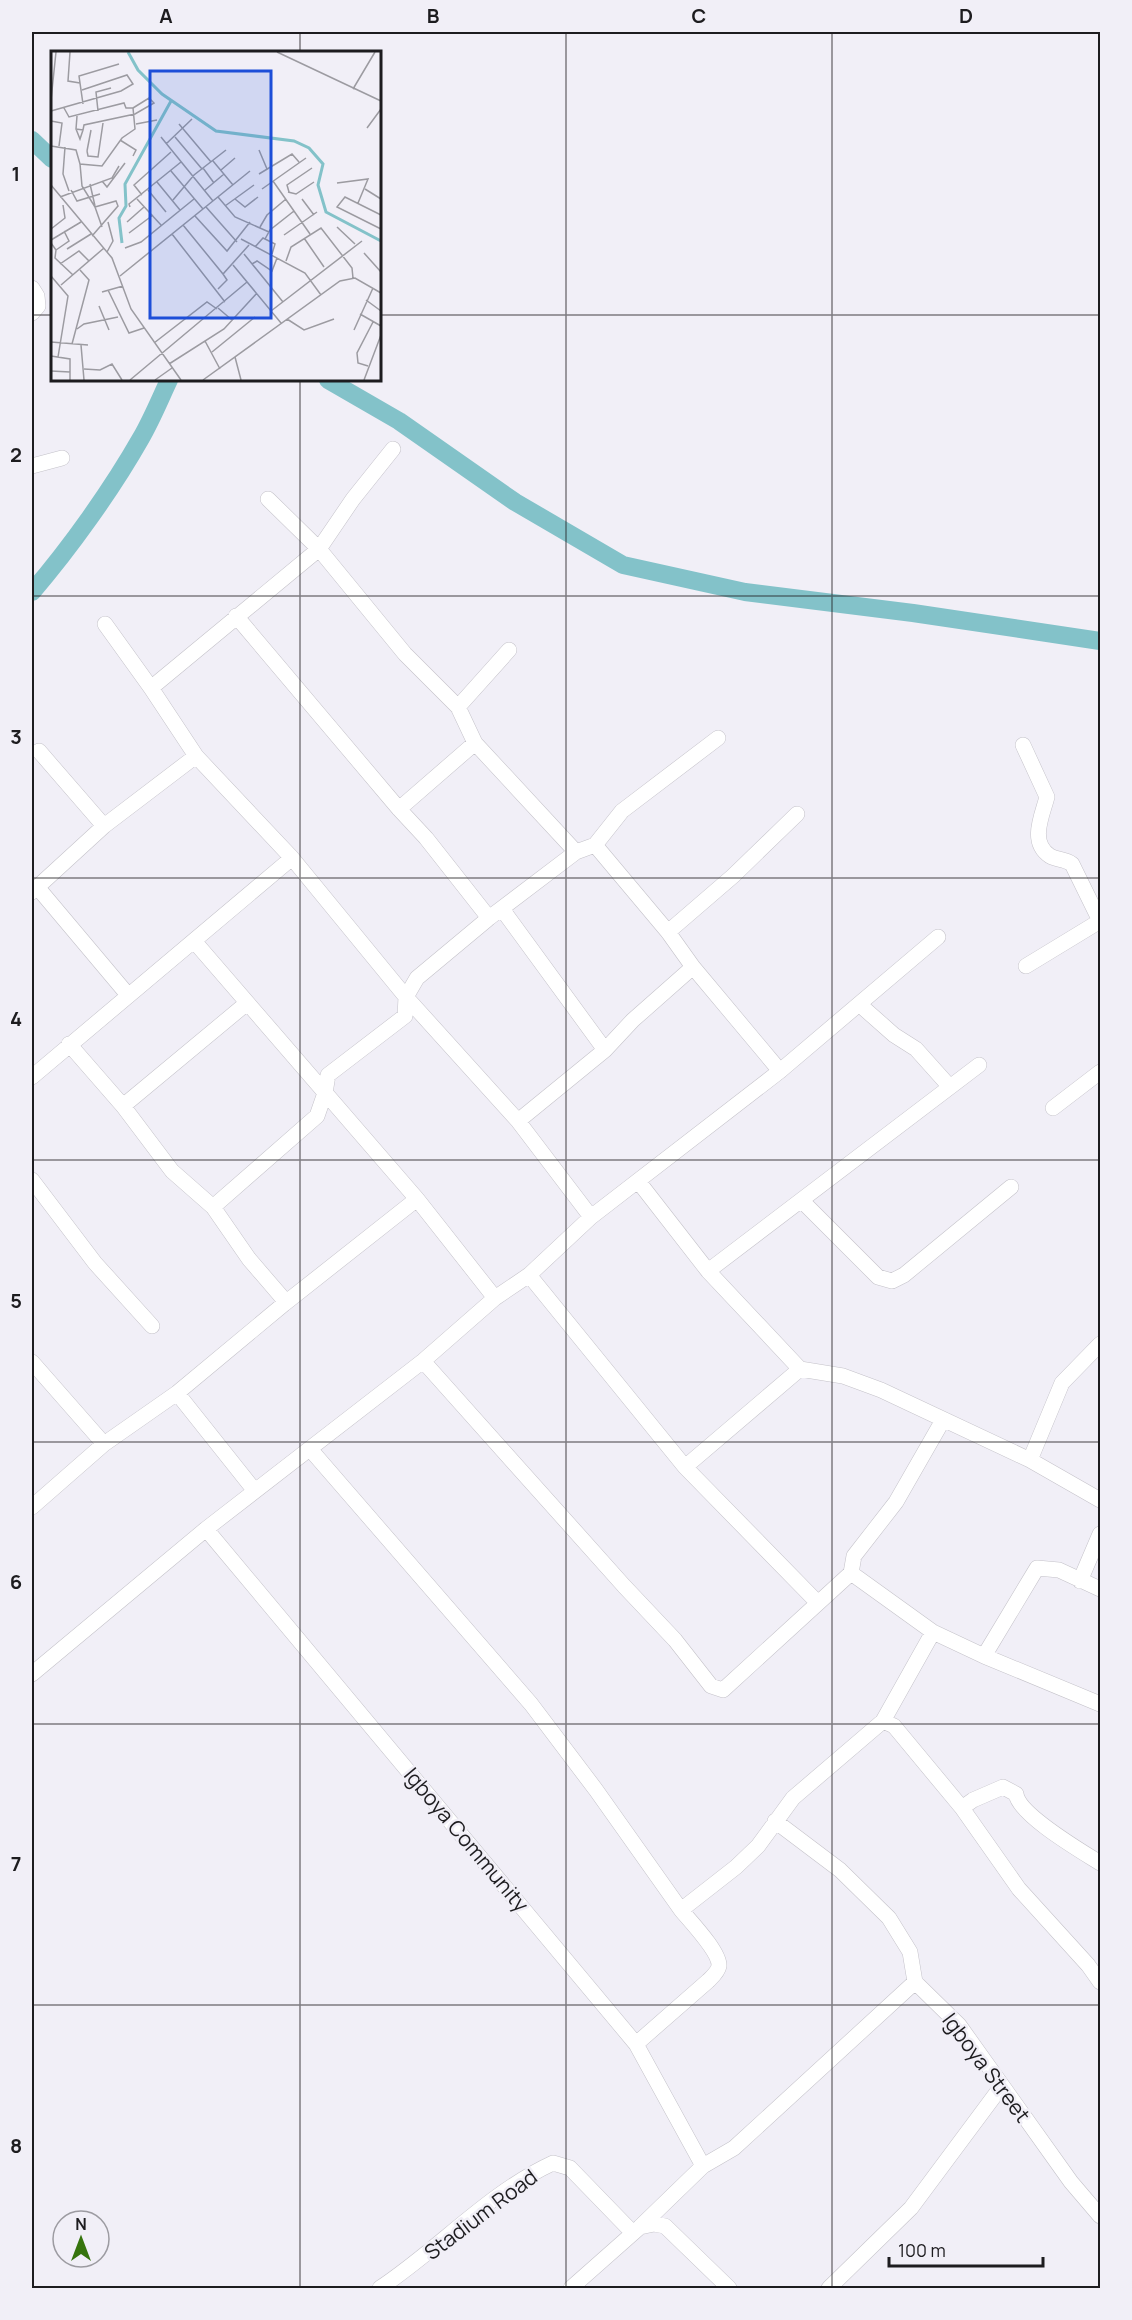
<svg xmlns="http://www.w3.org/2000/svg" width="1132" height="2320" viewBox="0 0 1132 2320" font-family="Manrope,sans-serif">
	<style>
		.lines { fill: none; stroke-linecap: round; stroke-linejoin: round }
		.river { stroke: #83c2c9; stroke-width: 18 }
		.minor-casing { stroke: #c4c2c9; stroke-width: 16 }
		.minor { stroke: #fff; stroke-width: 15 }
		.grid { fill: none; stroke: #1d1c1f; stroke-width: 1.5; stroke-opacity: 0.55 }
		.labels { text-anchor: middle; stroke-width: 5; stroke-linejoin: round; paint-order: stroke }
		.street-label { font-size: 21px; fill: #1d1c1f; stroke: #f1eff7 }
		.inset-river { fill: none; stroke: #83c2c9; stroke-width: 3 }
		.inset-road { fill: none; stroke: #9c9ba1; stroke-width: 1.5 }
		.view { fill: #1d4ed8; fill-opacity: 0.15; stroke: #1d4ed8; stroke-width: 3 }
		.inset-edge { fill: none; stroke: #1d1c1f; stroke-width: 3 }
		.neatline { fill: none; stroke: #1d1c1f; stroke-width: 2 }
		.grid-label { font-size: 20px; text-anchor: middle; font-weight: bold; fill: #1d1c1f }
	</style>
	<rect width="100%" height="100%" fill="#f1eff7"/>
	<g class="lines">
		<path class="river" d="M 32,140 L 52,159
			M 328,380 L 399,421 L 515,502 L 623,565 L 745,592 L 913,613 L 1100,641
			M 32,592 C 70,548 112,489 141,438 C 152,419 160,399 169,380"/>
		<g class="minor-casing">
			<path id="minor" d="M 32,288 L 37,296 L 38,306 L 32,313
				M 32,466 L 62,458
				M 268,499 L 319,549 L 405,654 L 458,707 L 475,743 L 576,852
				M 236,616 L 399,809 L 426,838 L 489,918
				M 105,624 L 151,688 L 196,756 L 292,858 L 406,997 L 518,1121 L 591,1217
				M 151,688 L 319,549 L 353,499 L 393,449
				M 458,707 L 509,650
				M 1023,745 L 1047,797 C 1042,816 1029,842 1050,856 C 1057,860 1065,859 1072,864 L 1100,921
				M 39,751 L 104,826
				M 399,809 L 475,743
				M 595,845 L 668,932 L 693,967 L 780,1071
				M 38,888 L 128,995
				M 32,892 L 104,826 L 196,756
				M 502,909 L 605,1050
				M 668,932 L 733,876 L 797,814
				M 194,941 L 417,1199 L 495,1298
				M 1026,966 L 1100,921
				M 859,1004 L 894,1035 L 916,1049 L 950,1087
				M 69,1044 L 123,1106 L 172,1171 L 213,1207 L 249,1259 L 286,1302
				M 32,1077 L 292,858
				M 123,1106 L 247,1003
				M 1053,1108 L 1100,1072
				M 518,1121 L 605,1050 L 633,1020 L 693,967
				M 32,1180 L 95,1263 L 152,1326
				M 638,1181 L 708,1271 L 800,1369 L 843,1376 L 881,1390 L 1030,1460 L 1100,1500
				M 802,1201 L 878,1277 L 892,1281 L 904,1275 L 1011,1187
				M 213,1207 L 317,1116 L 325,1093 L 328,1075 L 405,1016 L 406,997 L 417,978 L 489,918 L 576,852 L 595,845 L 622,811 L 718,738
				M 708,1271 L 979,1065
				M 529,1275 L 685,1467 L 818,1603
				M 423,1361 L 624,1586 L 675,1640 L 711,1686 L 723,1690 L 851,1573 L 854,1556 L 896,1502 L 943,1420
				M 32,1362 L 104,1444
				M 177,1393 L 255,1491
				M 310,1449 L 531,1704 L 596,1790 L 681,1910 L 736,1867 L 758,1846 L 793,1798 L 883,1721 L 933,1632
				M 1030,1460 L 1062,1383 L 1100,1344
				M 685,1467 L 800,1369
				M 32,1507 L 104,1444 L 177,1393 L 284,1304 L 417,1199
				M 206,1529 L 636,2044 L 703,2166
				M 851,1573 L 933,1632 L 984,1656 L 1100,1704
				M 1080,1581 L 1100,1534
				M 984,1656 L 1037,1568 L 1059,1570 L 1100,1589
				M 32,1674 L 206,1529 L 423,1361 L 495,1298 L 529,1275 L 591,1217 L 780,1071 L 938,937
				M 883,1721 L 894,1726 L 962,1808 L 1019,1889 L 1088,1965 L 1100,1982
				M 962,1808 L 973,1800 L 1003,1787 L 1016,1794 C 1019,1815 1081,1851 1100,1863
				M 775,1821 L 840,1870 L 889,1918 L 910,1952 L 915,1982 L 959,2025 L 1071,2182 L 1100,2216
				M 636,2044 L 708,1981 C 712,1977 718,1972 719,1966 C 720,1952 690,1921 681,1910
				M 640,2227 L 654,2224 L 665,2226 L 729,2288
				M 380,2288 C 439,2249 488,2193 553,2163 L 570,2168 L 633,2233
				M 571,2288 L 640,2227 L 703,2166 L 734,2148 L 915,1982
				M 829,2288 L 911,2208 L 1001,2087"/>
		</g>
		<use href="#minor" class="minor"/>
	</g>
	<path class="grid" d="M 300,32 L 300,52M 566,32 L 566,2288M 832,32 L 832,2288M 32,315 L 52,315M 380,315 L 1100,315M 300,380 L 300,2288M 32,596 L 1100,596M 32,878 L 1100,878M 32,1160 L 1100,1160M 32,1442 L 1100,1442M 32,1724 L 1100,1724M 32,2005 L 1100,2005"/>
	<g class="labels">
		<g class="street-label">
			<text transform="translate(466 1840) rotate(50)" y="7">Igboya Community</text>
			<text transform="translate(986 2068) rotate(53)" y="7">Igboya Street</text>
			<text transform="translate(481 2215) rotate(-37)" y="7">Stadium Road</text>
		</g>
	</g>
	<g transform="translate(51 51)">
		<rect width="330" height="330" fill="#f1eff7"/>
		<path class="inset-river" d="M 77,1 L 87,19 L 111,43 L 165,80 L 243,90 L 258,97 L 272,113 L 267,134 L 275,161 L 330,190M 71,192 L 68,167 L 75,155 L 74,133 L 120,50"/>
		<path class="inset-road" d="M 19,1 L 17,30 L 29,32M 226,1 L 330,50M 302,38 L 324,1M 0,49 L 5,1M 32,53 L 28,25 L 68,13M 0,60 L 70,40 L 82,33 L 76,24 L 31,39M 47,60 L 45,41 L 60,37M 26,65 L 25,78 L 32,79 L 33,74 L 84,63 L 103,52 L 98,47 L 82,57M 0,70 L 11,72 L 8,95M 85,73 L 106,69M 128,73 L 160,111M 316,77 L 330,58M 25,78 L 29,88 L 32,79M 110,86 L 162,150M 124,86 L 151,118M 69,89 L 85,99 L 82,105M 115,93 L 141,68M 0,95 L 25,99 L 29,113 L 51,115 L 71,87 L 84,78 L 82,57 L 75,57 L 73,52 L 18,66 L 13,57M 14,96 L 12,123 L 18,140M 208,99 L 216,118M 36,100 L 37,105 L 47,106 L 52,72M 36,100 L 40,79M 162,110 L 182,134M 29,113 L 31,135 L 44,156M 152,117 L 163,132M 170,119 L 184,107M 120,120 L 152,158M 208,123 L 241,103 L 248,111M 51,130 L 56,136 L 74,112M 222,130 L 259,183M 106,131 L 129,159M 286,132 L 317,128 L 307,152M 39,133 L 44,155M 0,134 L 61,207 L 80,258 L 130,329M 211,138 L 255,107M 314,138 L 330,148M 20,139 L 26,150 L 49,143M 97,139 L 115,161M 154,139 L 173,123M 237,141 L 245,143 L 263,131M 238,141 L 236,134 L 261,117M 91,144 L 83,134 L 120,101M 9,146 L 61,127 L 68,115M 167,146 L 184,166 L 218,181M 86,148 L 110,174M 184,148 L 194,156 L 207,146M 251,148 L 263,164M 122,149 L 143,124 L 175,99M 174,155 L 203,134M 44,156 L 51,176M 79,156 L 78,153 L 130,111M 155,156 L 186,191M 330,164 L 294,146 L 286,156 L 330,178M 144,165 L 176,200 L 199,171M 76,171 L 93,156M 132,174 L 172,223 L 198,194M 209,176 L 216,164 L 235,148M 286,176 L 304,193M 0,178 L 14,167 L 12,154M 78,182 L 102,164M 121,183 L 174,251M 233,184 L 266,161M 41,185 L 67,155 L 65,150 L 44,156M 253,187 L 273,216M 190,188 L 254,222 L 270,244M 214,188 L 219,179 L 243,160M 0,189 L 30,171M 0,192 L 5,199 L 4,207 L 22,224M 204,196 L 212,187 L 224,193 L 221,203M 74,197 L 90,191 L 143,148M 16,198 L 40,183M 5,199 L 18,190 L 13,180M 56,201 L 62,190 L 57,171M 313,202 L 330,221M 193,203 L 232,251M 235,210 L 240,196 L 270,177 L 301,217 L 302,227M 9,213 L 28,200 L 38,210M 201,213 L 206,210 L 221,220 L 226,207M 182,214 L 230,272M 0,225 L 17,245 L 7,306M 69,225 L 199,120M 10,234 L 53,197M 167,238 L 176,229 L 172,223M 57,239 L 78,282 L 93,277M 51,241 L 72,235M 315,249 L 330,260M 48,255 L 58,279M 167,257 L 181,269M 220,260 L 311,190M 309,263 L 330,275M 236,268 L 253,279 L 283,268M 26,278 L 33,273 L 67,266M 303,279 L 322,237M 154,290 L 169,318M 0,291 L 37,294M 103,292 L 156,251 L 166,258M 21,293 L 38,229 L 29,219M 30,294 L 33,329M 161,301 L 204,266M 0,305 L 19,308 L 19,329M 184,306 L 190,329M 118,313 L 173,278 L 206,242M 317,315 L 307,312 L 306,302 L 322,271M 33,318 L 49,319 L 61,313 L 71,329M 0,320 L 19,321M 79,329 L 196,231M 104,329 L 121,317M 152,329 L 289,230 L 304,227 L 330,242M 313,329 L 330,284"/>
		<path class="view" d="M 99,20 L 220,20 L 220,267 L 99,267 Z"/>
		<rect width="330" height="330" class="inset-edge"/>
	</g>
	<rect width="1132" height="2320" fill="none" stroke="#f1eff7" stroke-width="66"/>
	<g transform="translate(81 2239)"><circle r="28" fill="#f1eff7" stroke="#9c9ba1" stroke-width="1.5"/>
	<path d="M0-4.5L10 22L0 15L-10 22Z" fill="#36740d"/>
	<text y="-9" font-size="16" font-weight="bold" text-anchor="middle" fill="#1d1c1f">N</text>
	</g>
	<path d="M889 2257v9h154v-9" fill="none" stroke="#1d1c1f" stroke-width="3"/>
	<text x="898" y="2257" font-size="18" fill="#1d1c1f" stroke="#f1eff7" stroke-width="4.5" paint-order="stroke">100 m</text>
	<rect x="33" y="33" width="1066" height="2254" class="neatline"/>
	<g class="grid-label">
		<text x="166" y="23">A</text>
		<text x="433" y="23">B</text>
		<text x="699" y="23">C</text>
		<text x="966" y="23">D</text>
		<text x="16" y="181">1</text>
		<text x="16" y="462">2</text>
		<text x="16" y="744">3</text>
		<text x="16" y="1026">4</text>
		<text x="16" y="1308">5</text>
		<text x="16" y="1589">6</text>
		<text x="16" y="1871">7</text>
		<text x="16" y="2153">8</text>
	</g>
</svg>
